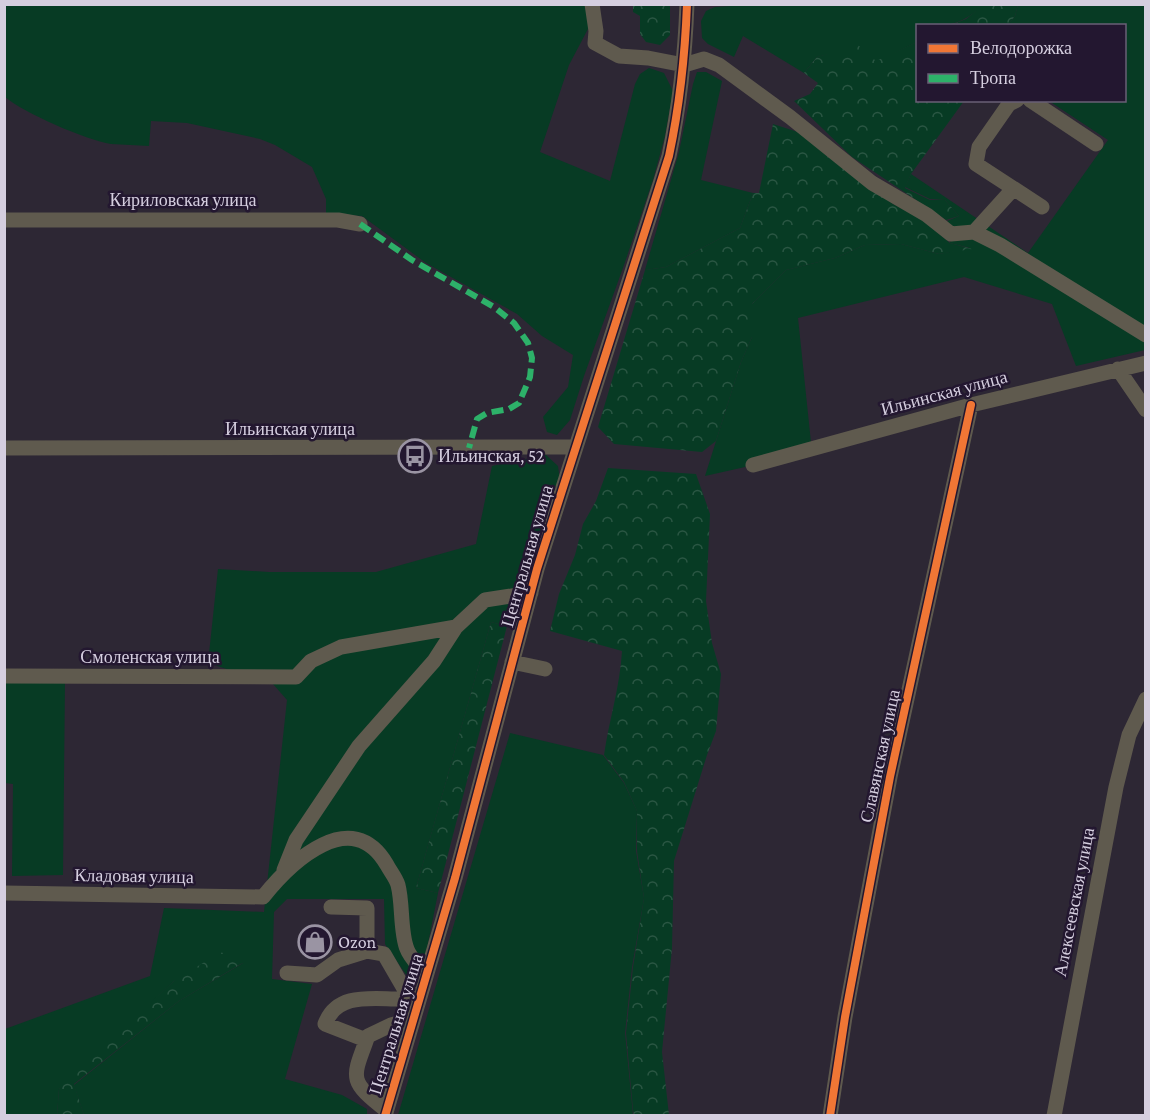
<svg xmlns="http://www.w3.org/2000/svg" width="1150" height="1120" viewBox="0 0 1150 1120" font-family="'Crimson Pro',serif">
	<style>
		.green { fill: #073b24 }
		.forest { fill: url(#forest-crowns) }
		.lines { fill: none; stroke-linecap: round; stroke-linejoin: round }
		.minor { stroke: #5f5a4e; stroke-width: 15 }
		.quiet { stroke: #2db169; stroke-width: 6; stroke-dasharray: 12 6; stroke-linecap: butt }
		.cycleway-casing { stroke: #231730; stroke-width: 11 }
		.cycleway { stroke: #f07635; stroke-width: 8 }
		.labels { text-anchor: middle; stroke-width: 5; stroke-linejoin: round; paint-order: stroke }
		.street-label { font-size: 18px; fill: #d5cedf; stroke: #231730 }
		.poi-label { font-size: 18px; fill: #d5cedf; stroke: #231730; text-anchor: start }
	</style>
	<defs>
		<pattern id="forest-crowns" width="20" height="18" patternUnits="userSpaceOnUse" patternTransform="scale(1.5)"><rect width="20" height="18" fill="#073b24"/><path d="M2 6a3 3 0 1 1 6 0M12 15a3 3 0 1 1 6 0" fill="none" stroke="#2a5643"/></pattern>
	</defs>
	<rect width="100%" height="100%" fill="#2d2734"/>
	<path class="green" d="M 761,4 L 982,4 L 983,6 C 957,27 950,25 918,26 L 917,42 L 876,62 L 829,54 L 817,57 L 804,73 L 743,36 L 734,57 L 708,44 L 702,38 L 701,21 L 706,11 L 715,7 Z
		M 4,5 L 587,5 L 589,27 L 569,65 L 540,152 L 610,181 L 635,84 L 640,74 L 649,68 L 664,73 L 673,91 L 665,136 L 653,180 L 624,265 L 584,376 L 570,420 L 557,435 L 547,432 L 543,417 L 568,387 L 573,355 L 542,336 L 517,314 L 426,263 L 362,216 L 326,214 L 326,199 L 312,167 L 275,145 L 260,139 L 187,123 L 151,121 L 149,146 C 137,145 124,145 111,144 C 86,140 24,113 5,97 Z
		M 1018,5 L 1145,5 L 1145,350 L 1076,366 L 1052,304 L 964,277 L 798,318 L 812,452 L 705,476 L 741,362 L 752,337 L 752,304 L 786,270 L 835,258 L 865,245 L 901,244 L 939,254 L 970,248 L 950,243 L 954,229 L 947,221 L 959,216 L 945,200 L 930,199 L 905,187 L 911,174 L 1028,253 L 1108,140 L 1049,101 L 1124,100 L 1124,26 L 1008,25 L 1015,16 Z
		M 697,72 L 706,72 L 722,81 L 701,180 L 753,193 L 740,228 L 666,267 L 645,270 L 679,152 L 693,84 Z
		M 546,455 L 558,466 L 560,481 L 507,626 L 491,622 L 416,888 L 438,893 L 423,969 L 409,979 L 385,944 L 384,899 L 287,899 L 274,912 L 272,979 L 312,984 L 285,1079 L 342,1095 L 367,1109 L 367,1115 L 84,1115 L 74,1085 L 179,1001 L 243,963 L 174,981 L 59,1089 L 57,1115 L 5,1116 L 5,1029 L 150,976 L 164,908 L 264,912 L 287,700 L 273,684 L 208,663 L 218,569 L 269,572 L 376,572 L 476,544 L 492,466 Z
		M 5,681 L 65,681 L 63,875 L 12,876 L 13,784 L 5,783 Z
		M 510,733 L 603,755 L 624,783 L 637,811 L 636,851 L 644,898 L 632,967 L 625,1033 L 633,1115 L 398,1115 Z"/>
	<path class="forest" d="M 633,5 L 670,5 L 670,35 L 660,45 L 646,42 L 640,34 L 640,16 L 633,12 Z
		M 982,5 L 1018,5 L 1015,16 L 1008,25 L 951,25 L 966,19 L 982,6 Z
		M 917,42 L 918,100 L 964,101 L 911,174 L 905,188 L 930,200 L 945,200 L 959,216 L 946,220 L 852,157 L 794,101 L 810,94 L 818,83 L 804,73 L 817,57 L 858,45 L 876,61 Z
		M 773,124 L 801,133 L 893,204 L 918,216 L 950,243 L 972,249 L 939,254 L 901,244 L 865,245 L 835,258 L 786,270 L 752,304 L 752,337 L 741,362 L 716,441 L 702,452 L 614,444 L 598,427 L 645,270 L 666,267 L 740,228 L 753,193 L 759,193 Z
		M 608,468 L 696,474 L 710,514 L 706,601 L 712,643 L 721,674 L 716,731 L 707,755 L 674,861 L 672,948 L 662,1052 L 669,1115 L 634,1115 L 633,1110 L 626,1033 L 633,967 L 644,898 L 637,851 L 637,811 L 624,782 L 604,755 C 609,720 620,687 622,651 L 550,631 L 559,594 L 575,555 L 583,524 L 596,501 Z
		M 491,622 L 507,626 L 438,893 L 416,888 Z
		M 238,951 L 244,962 L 179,1001 L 74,1084 L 84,1115 L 57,1115 L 59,1089 L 70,1075 L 174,981 L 219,953 Z"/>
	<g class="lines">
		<path class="minor" d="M 592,4 L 596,31 L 595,43 L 619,56 L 648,58 L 684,65 L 704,59 L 719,65 L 790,117 L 872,183 L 927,215 L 951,234 L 974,232 L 1013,189
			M 1017,100 L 1009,104 L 979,147 L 976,164 L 1042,207
			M 1030,100 L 1096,144
			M 4,220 L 338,220 L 360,224
			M 974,232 L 1000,245 L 1146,335
			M 1118,369 L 1146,410
			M 4,448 L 575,447
			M 753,465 L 971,405 L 1146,363
			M 512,662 L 545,669
			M 4,676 L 296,677 L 311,661 L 341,647 L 456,627 L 485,600 L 531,593
			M 284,870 L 296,840 L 359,746 L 434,661 L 456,627
			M 4,893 L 263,897 C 291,862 352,804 387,865 C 390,871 396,878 398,885 C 403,904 400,932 407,949 C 410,958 421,968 426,975 L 400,999 C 372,999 337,992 325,1024 L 366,1040
			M 331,907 L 367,908 L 367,951 L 384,954 L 406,992 L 413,1019 L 391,1025 L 368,1036 C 352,1079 348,1080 386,1110
			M 287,973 L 317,975 L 338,960 L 367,951
			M 385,1116 L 455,878 L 537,569 L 669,156 C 680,104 685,57 687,4
			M 830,1116 L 845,1017 L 890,777 L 971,405
			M 1054,1116 L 1116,787 L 1129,735 L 1146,699"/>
		<path class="quiet" d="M 360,224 L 412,260 L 494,307 L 514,323 L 528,343 L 532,358 L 530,377 L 519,403 L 509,409 L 487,413 L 477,419 L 469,448"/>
		<g class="cycleway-casing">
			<path id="cycleway" d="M 385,1116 L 455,878 L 537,569 L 669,156 C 680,104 685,57 687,4
				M 830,1116 L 845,1017 L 890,777 L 971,405"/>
		</g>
		<use href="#cycleway" class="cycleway"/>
	</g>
	<defs>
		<g id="bus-ring" transform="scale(1.725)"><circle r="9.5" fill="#231730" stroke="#9a94a3" stroke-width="1.5"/><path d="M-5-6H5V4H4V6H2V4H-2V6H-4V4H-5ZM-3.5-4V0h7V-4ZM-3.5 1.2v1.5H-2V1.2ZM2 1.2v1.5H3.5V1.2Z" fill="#9a94a3"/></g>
		<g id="shop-ring" transform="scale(1.725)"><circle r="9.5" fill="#231730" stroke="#9a94a3" stroke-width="1.5"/><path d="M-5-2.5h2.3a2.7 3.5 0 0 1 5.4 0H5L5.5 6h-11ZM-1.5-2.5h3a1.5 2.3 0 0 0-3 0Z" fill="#9a94a3"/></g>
	</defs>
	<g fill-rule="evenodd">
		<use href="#bus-ring" x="415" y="456"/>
		<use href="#shop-ring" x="315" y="942"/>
	</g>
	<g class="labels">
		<g class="street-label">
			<text x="183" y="206">Кириловская улица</text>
			<text transform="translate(944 393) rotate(-15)" y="6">Ильинская улица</text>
			<text x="290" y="435">Ильинская улица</text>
			<text transform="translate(527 556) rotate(-74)" y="6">Центральная улица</text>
			<text x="150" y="663">Смоленская улица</text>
			<text transform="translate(880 756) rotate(-78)" y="6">Славянская улица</text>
			<text transform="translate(134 876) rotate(1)" y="6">Кладовая улица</text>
			<text transform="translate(1074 902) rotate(-79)" y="6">Алексеевская улица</text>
			<text transform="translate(396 1024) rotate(-73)" y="6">Центральная улица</text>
		</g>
		<g class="poi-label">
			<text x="438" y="462">Ильинская, 52</text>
			<text x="338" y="948">Ozon</text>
		</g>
	</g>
	<rect width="1150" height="1120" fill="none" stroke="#d5cedf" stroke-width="12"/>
	<rect x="916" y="24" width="210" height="78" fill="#231730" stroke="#6a6076" stroke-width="1.5"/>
	<rect x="928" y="44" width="30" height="9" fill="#f07635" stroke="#6a6076" stroke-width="1.5"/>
	<text x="970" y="54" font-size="18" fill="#d5cedf">Велодорожка</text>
	<rect x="928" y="74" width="30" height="9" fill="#2db169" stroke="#6a6076" stroke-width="1.5"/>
	<text x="970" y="84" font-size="18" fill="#d5cedf">Тропа</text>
</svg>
